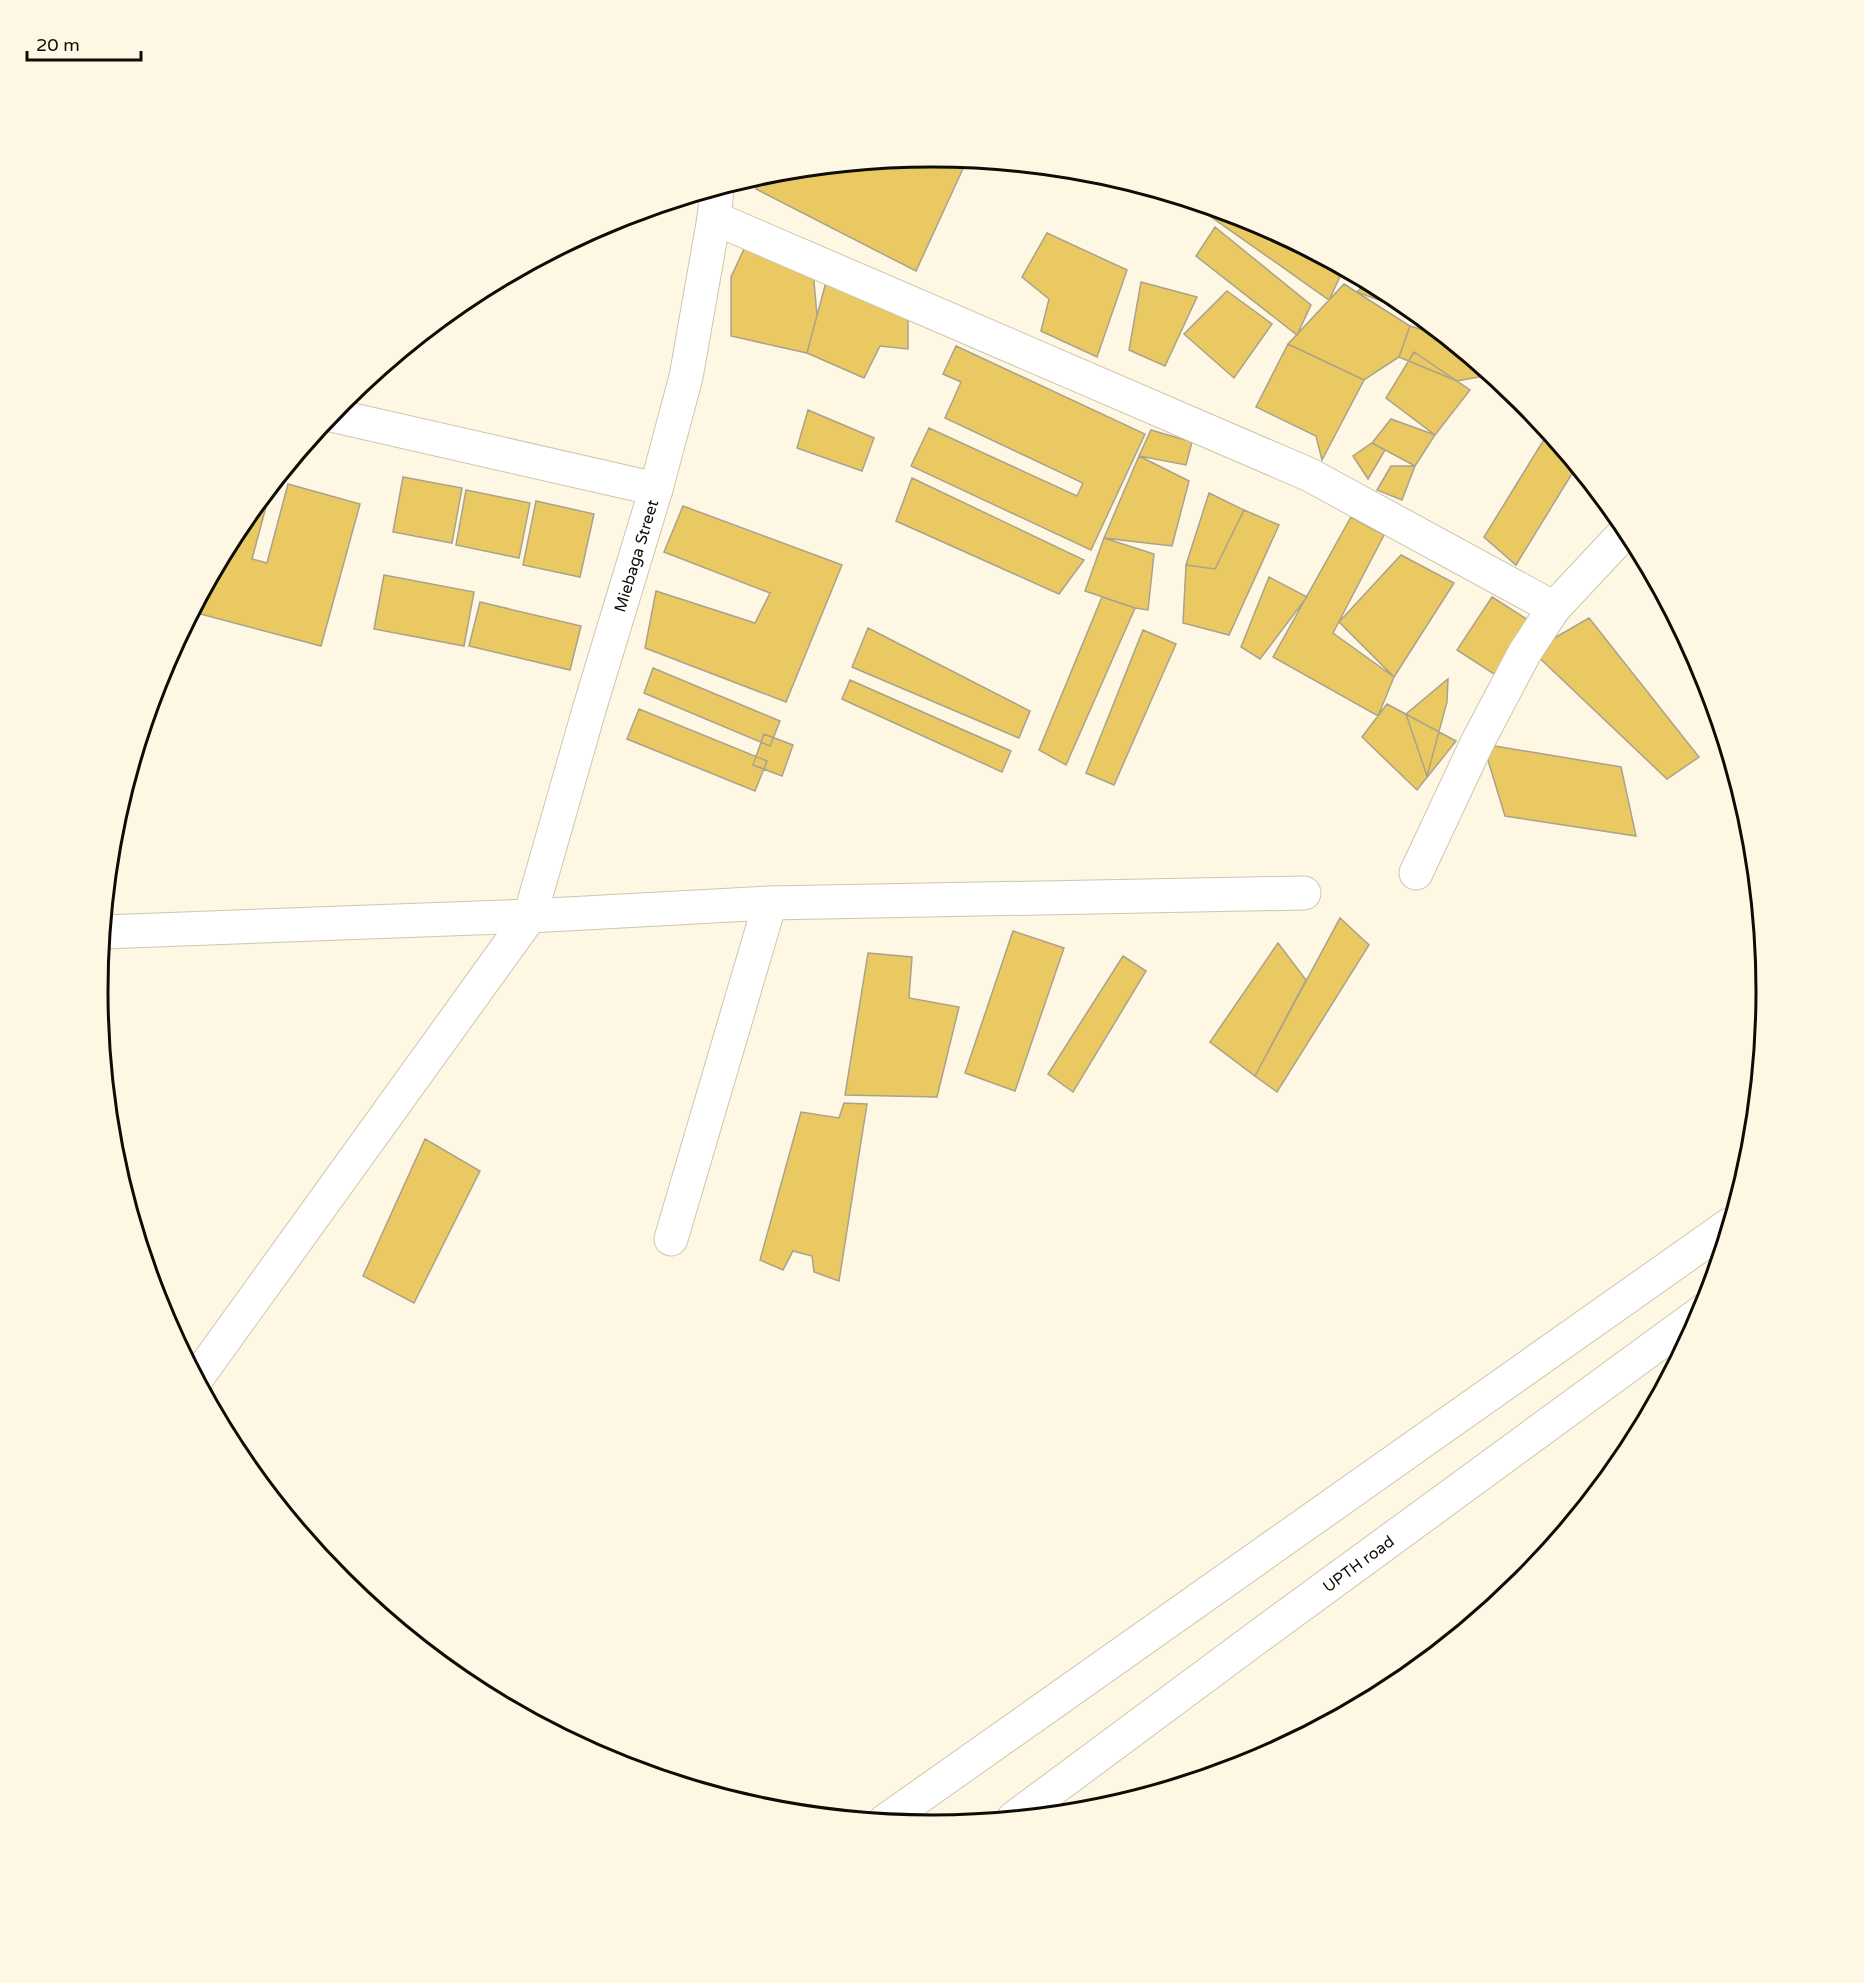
<svg xmlns="http://www.w3.org/2000/svg" width="1864" height="1983" viewBox="0 0 1864 1983" font-family="'Varela Round',sans-serif">
	<style>
		.building { fill: #eac962; stroke: #aaa28b; stroke-width: 1.5 }
		.lines { fill: none; stroke-linecap: round; stroke-linejoin: round }
		.minor-casing { stroke: #cec6ae; stroke-width: 35 }
		.minor { stroke: #fff; stroke-width: 33 }
		.labels { text-anchor: middle; stroke-width: 5; stroke-linejoin: round; paint-order: stroke }
		.street-label { font-size: 16px; fill: #0f0c05; stroke: #fef7e3 }
		.rim { fill: none; stroke: #0f0c05; stroke-width: 3 }
	</style>
	<rect width="100%" height="100%" fill="#fef7e3"/>
	<path class="building" d="M 932,157 L 967,160 L 916,271 L 756,189 L 764,175 L 770,173 Z
		M 1215,210 L 1252,221 L 1343,270 L 1329,300 L 1207,214 Z
		M 1215,227 L 1311,305 L 1297,335 L 1196,256 Z
		M 1047,233 L 1127,270 L 1097,357 L 1041,331 L 1049,299 L 1022,277 Z
		M 744,249 L 812,260 L 817,315 L 807,353 L 731,336 L 731,277 Z
		M 1343,269 L 1366,282 L 1364,284 Z
		M 826,282 L 908,314 L 908,349 L 880,346 L 864,378 L 807,353 Z
		M 1141,282 L 1197,297 L 1165,366 L 1129,350 Z
		M 1367,282 L 1396,298 L 1403,303 L 1400,308 L 1357,292 Z
		M 1344,284 L 1410,326 L 1399,357 L 1364,380 L 1288,344 Z
		M 1227,291 L 1272,324 L 1234,378 L 1184,334 Z
		M 1410,326 L 1441,335 L 1490,375 L 1457,381 L 1399,357 Z
		M 1288,344 L 1364,380 L 1322,460 L 1316,436 L 1256,407 Z
		M 956,346 L 1145,434 L 1091,550 L 911,466 L 929,428 L 1077,496 L 1083,483 L 945,418 L 961,382 L 943,374 Z
		M 1414,352 L 1470,390 L 1435,435 L 1386,398 Z
		M 808,410 L 874,438 L 862,471 L 797,448 Z
		M 1391,419 L 1435,435 L 1415,466 L 1372,443 Z
		M 1151,430 L 1192,442 L 1186,465 L 1139,456 Z
		M 1548,433 L 1576,467 L 1516,565 L 1484,537 Z
		M 1372,443 L 1385,450 L 1368,479 L 1353,456 Z
		M 1139,456 L 1189,481 L 1172,546 L 1104,538 Z
		M 1391,466 L 1415,466 L 1402,500 L 1377,490 Z
		M 403,477 L 462,488 L 452,543 L 393,532 Z
		M 912,478 L 1084,560 L 1059,594 L 896,521 Z
		M 288,484 L 360,504 L 321,646 L 193,612 L 238,528 L 271,488 L 252,559 L 267,563 Z
		M 466,490 L 530,503 L 519,558 L 456,545 Z
		M 1209,493 L 1244,510 L 1215,569 L 1186,565 Z
		M 536,501 L 594,514 L 580,577 L 523,565 Z
		M 683,506 L 842,565 L 786,702 L 645,648 L 656,591 L 755,623 L 770,593 L 664,552 Z
		M 1244,510 L 1279,525 L 1229,635 L 1183,623 L 1186,565 L 1215,569 Z
		M 1351,517 L 1384,535 L 1333,633 L 1394,677 L 1378,716 L 1273,657 Z
		M 1104,538 L 1154,554 L 1148,610 L 1135,608 L 1085,591 Z
		M 1401,555 L 1454,583 L 1394,677 L 1339,622 Z
		M 384,575 L 474,592 L 464,646 L 374,629 Z
		M 1269,577 L 1307,597 L 1260,659 L 1241,647 Z
		M 1102,597 L 1135,608 L 1066,765 L 1039,750 Z
		M 1492,597 L 1533,623 L 1494,674 L 1457,650 Z
		M 480,602 L 581,626 L 570,670 L 469,646 Z
		M 1589,618 L 1699,757 L 1667,779 L 1532,651 Z
		M 868,628 L 1030,711 L 1019,738 L 852,667 Z
		M 1143,630 L 1176,644 L 1114,785 L 1086,773 Z
		M 653,668 L 780,721 L 770,746 L 644,693 Z
		M 1448,679 L 1447,702 L 1427,776 L 1406,714 Z
		M 850,680 L 1011,751 L 1002,772 L 842,699 Z
		M 1387,704 L 1456,741 L 1417,790 L 1362,737 Z
		M 639,709 L 767,761 L 755,791 L 627,739 Z
		M 764,734 L 793,745 L 782,776 L 753,765 Z
		M 1483,744 L 1621,767 L 1636,836 L 1505,816 Z
		M 1340,918 L 1369,945 L 1277,1092 L 1255,1076 Z
		M 1013,931 L 1064,948 L 1015,1091 L 965,1073 Z
		M 1278,943 L 1306,980 L 1255,1076 L 1210,1042 Z
		M 868,953 L 912,957 L 909,998 L 959,1007 L 937,1097 L 845,1095 Z
		M 1123,956 L 1146,971 L 1073,1092 L 1048,1074 Z
		M 844,1103 L 867,1104 L 839,1281 L 814,1272 L 812,1256 L 793,1251 L 783,1270 L 760,1260 L 801,1112 L 839,1118 Z
		M 425,1139 L 480,1171 L 414,1303 L 363,1276 Z"/>
	<g class="lines">
		<g class="minor-casing">
			<g id="minor">
				<path d="M 714,218 L 1310,475 L 1554,608"/>
				<path d="M 331,415 L 656,489"/>
				<path d="M 1416,873 L 1477,743 L 1525,652 L 1554,608 L 1627,530"/>
				<path d="M 103,932 L 530,916 L 770,903 L 1304,893"/>
				<path d="M 671,1239 L 770,903"/>
				<path id="s1" d="M 197,1378 L 530,916 L 589,710 L 656,489 L 686,377 L 714,218 L 717,189"/>
				<path id="s2" d="M 1014,1818 L 1255,1639 L 1703,1311"/>
				<path d="M 885,1821 L 1729,1225"/>
			</g>
		</g>
		<use href="#minor" class="minor"/>
	</g>
	<g class="labels">
		<g class="street-label">
			<text dy="6" stroke="none"><textPath href="#s1" startOffset="945">Miebaga Street</textPath></text>
			<text dy="6" stroke="none"><textPath href="#s2" startOffset="428">UPTH road</textPath></text>
		</g>
	</g>
	<path d="M0 0H1864V1983H0ZM108 991a824 824 0 1 1 1648 0a824 824 0 1 1-1648 0Z" fill="#fef7e3" fill-rule="evenodd"/>
	<path class="rim" d="M108 991a824 824 0 1 1 1648 0a824 824 0 1 1-1648 0Z"/>
	<path d="M27 51v9h114v-9" fill="none" stroke="#0f0c05" stroke-width="3"/>
	<text x="36" y="51" font-size="18" fill="#0f0c05" stroke="#fef7e3" stroke-width="4.5" paint-order="stroke">20 m</text>
</svg>
